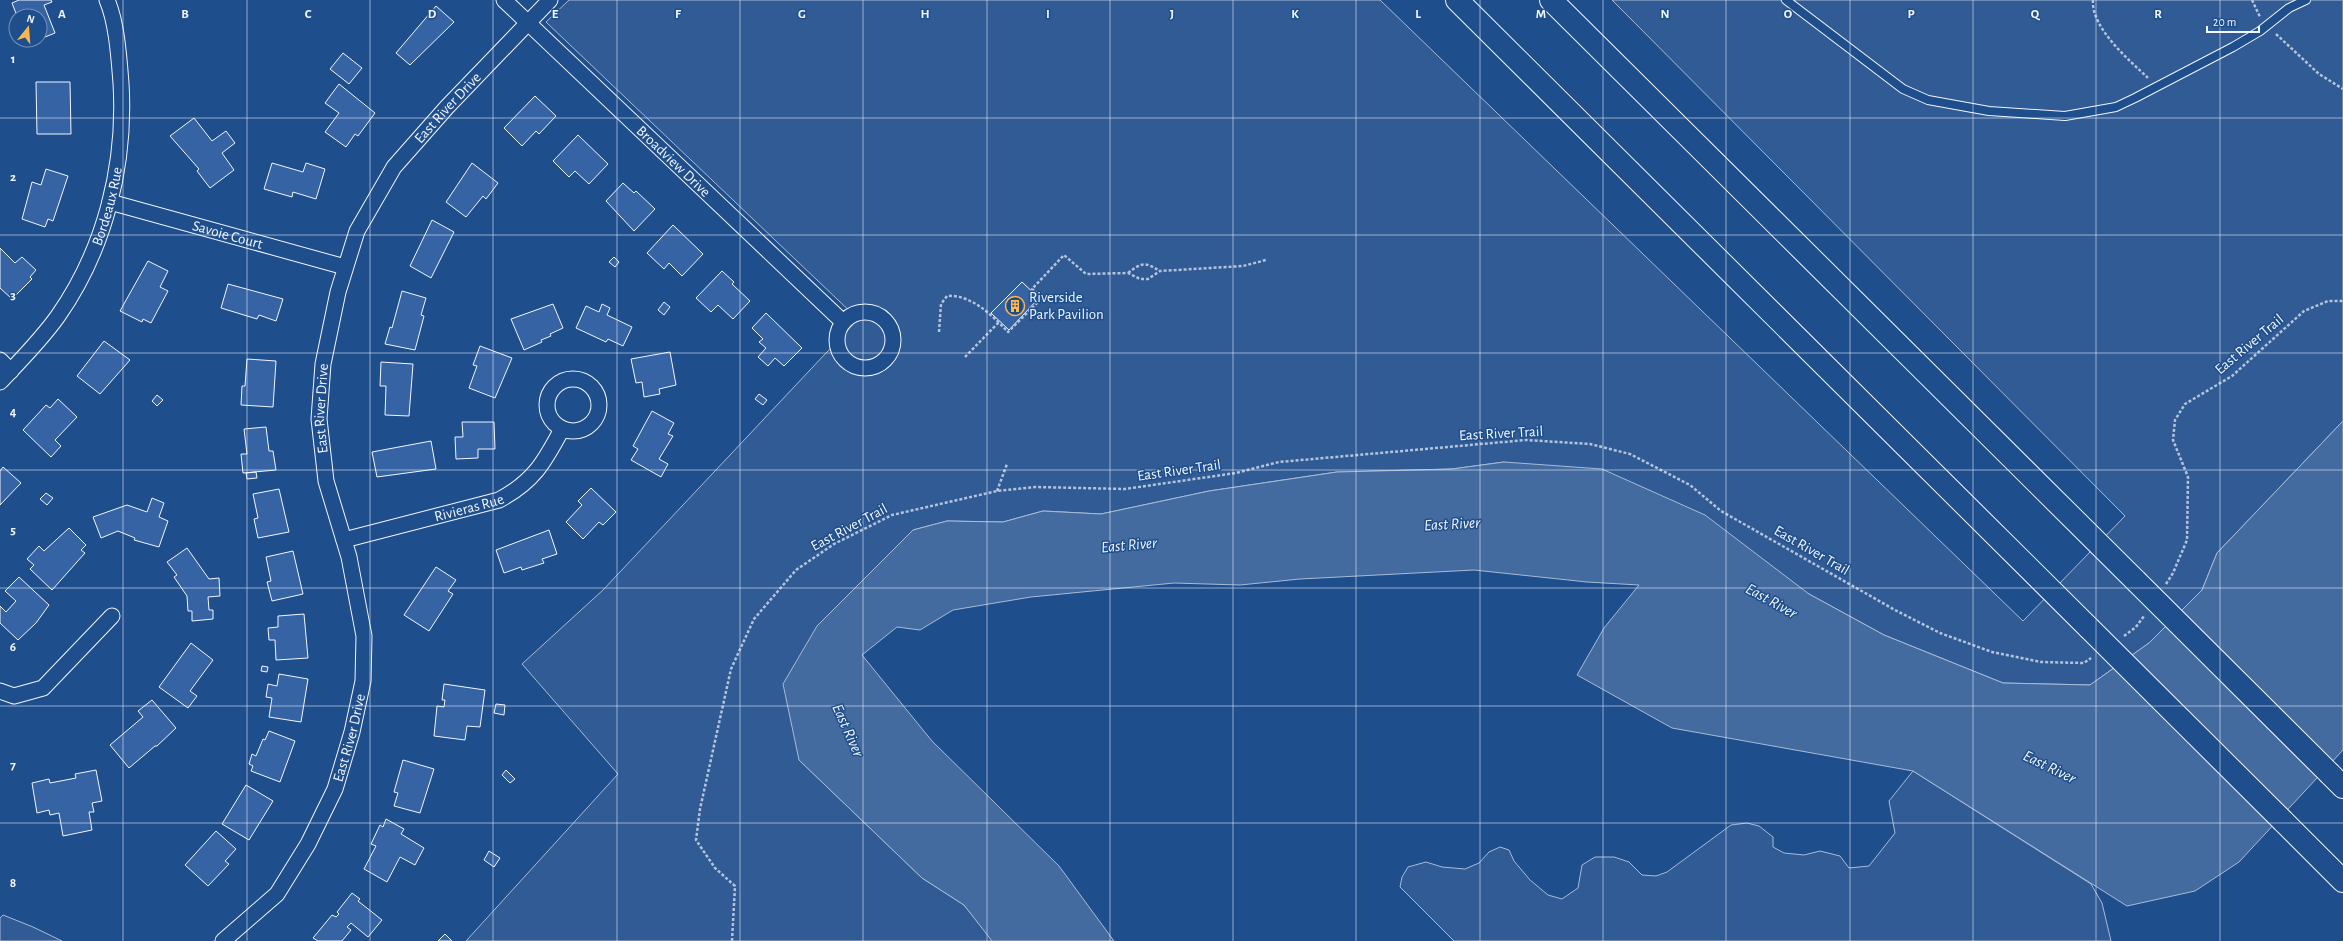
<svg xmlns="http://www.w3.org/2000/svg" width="2343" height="941" viewBox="0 0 2343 941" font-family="'Alegreya Sans',sans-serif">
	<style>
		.built { fill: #305b95; stroke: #a8bbd7 }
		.water { fill: #446ba0; stroke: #a8bbd7 }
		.building { fill: #3563a3; stroke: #f2f6ff }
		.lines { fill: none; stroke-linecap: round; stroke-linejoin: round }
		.lane-casing { stroke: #f2f6ff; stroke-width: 10 }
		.street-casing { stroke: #f2f6ff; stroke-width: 17 }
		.highway-casing { stroke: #f2f6ff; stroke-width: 24 }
		.path { stroke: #b3c4dc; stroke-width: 2.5; stroke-dasharray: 3 2; stroke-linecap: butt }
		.lane { stroke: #1f4e8c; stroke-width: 8 }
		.street { stroke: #1f4e8c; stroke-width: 15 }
		.highway { stroke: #1f4e8c; stroke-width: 22 }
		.highway-bridge-casing { stroke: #f2f6ff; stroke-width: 24; stroke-linecap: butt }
		.highway-bridge { stroke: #1f4e8c; stroke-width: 22 }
		.grid { fill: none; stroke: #f2f6ff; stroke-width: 1; stroke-opacity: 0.55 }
		.labels { text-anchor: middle; stroke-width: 3; stroke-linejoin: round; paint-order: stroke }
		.street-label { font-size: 15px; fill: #f2f6ff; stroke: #1f4e8c }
		.poi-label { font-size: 15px; fill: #f2f6ff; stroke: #1f4e8c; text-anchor: start }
		.water-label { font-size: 16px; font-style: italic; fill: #f2f6ff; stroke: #1f4e8c }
		.grid-label { font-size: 13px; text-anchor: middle; font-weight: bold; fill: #f2f6ff; stroke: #1f4e8c; stroke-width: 3; stroke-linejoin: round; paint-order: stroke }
	</style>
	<rect width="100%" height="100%" fill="#1f4e8c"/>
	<path class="built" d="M 569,0 L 1380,0 L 2023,621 L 2125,516 L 1612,0 L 2343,0 L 2343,421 L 2217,553 L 2202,590 L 2149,643 L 2090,685 L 2003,683 L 1884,635 L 1809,594 L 1504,462 L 1452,469 L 1337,472 L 1209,491 L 1101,514 L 1043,511 L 1003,522 L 947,521 L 913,530 L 876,568 L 799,760 L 922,878 L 964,905 L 993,941 L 466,941 L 618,774 L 522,664 L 603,590 L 858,319 L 546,22 Z
		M 1913,771 L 2091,884 L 2102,903 L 2111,941 L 1454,941 L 1400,887 L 1402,877 L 1408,867 L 1426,862 L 1442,867 L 1465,869 L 1479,863 L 1489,852 L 1500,847 L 1509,850 L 1514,861 L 1530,880 L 1548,895 L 1562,899 L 1578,888 L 1582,865 L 1595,857 L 1614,857 L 1629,862 L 1642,875 L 1656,876 L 1667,872 L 1731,825 L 1747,823 L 1759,826 L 1773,837 L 1773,847 L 1784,853 L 1804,855 L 1820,851 L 1840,856 L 1849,868 L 1869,866 L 1895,833 L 1889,801 Z
		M 3,915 L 33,927 L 62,941 L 0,941 L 0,918 Z"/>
	<path class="water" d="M 2343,421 L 2343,750 L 2239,862 L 2195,891 L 2127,906 L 1913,771 L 1672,728 L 1577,675 L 1604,628 L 1639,585 L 1587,582 L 1474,570 L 1300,579 L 1240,585 L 1174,583 L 1031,597 L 953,610 L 920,630 L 897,627 L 862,655 L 932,741 L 1059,866 L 1114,941 L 992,941 L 964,905 L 922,878 L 799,760 L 783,684 L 817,626 L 913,530 L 947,521 L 1003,522 L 1043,511 L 1101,514 L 1209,491 L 1337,472 L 1452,469 L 1504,462 L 1602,469 L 1705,515 L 1809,594 L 1884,635 L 2003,683 L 2090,685 L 2149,643 L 2202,590 L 2217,553 Z"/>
	<path class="building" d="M 19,0 L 51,0 L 52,2 L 44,5 L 55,33 L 40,39 L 40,16 L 17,16 L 12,3 Z
		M 436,6 L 454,22 L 410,65 L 396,53 Z
		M 343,53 L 362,68 L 349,84 L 330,69 Z
		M 36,82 L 70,82 L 71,134 L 37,134 Z
		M 339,84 L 375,113 L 358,136 L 355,134 L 346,147 L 325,132 L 339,113 L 325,103 Z
		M 535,96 L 556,116 L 539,134 L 536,131 L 522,146 L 504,128 Z
		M 194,118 L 212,141 L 226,131 L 235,143 L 222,153 L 234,170 L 210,188 L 197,171 L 199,169 L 170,136 Z
		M 578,135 L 608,164 L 589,184 L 575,171 L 569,177 L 553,161 Z
		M 272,163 L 303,172 L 306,163 L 325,169 L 316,199 L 293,192 L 292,197 L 264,189 Z
		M 472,163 L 498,183 L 486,199 L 483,196 L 466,217 L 446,202 Z
		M 46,169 L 68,176 L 53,221 L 48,219 L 45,227 L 22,219 L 32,182 L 41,185 Z
		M 623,183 L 634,193 L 636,191 L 655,209 L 634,231 L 606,201 Z
		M 432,220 L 454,232 L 431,278 L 410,266 Z
		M 673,225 L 703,254 L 682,276 L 669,263 L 664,269 L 647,253 Z
		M 0,248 L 15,263 L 22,257 L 36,270 L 30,277 L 32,279 L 12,299 L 0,288 Z
		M 614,257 L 619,262 L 615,267 L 609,262 Z
		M 148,261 L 168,271 L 160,287 L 168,291 L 151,323 L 143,319 L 142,322 L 120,311 Z
		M 722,271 L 734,282 L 732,284 L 750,301 L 733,319 L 718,305 L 711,312 L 696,298 Z
		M 1022,282 L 1039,298 L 1009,330 L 991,313 Z
		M 228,284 L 283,299 L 276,321 L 259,315 L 257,319 L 221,308 Z
		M 402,291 L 426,298 L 421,315 L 424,316 L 415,350 L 385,344 L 390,327 L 392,328 Z
		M 664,302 L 670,307 L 664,315 L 658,310 Z
		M 553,304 L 563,328 L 550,334 L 551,336 L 541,340 L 542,342 L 524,350 L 511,319 Z
		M 602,304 L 610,308 L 607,315 L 632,327 L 623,346 L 608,339 L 606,342 L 576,328 L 586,306 L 599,312 Z
		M 766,313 L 802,348 L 784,366 L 775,358 L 768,366 L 758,357 L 766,348 L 759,342 L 763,339 L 752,328 Z
		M 104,341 L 130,360 L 100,394 L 77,376 Z
		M 480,346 L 512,358 L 495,398 L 469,388 L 477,366 L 473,365 Z
		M 670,352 L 676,385 L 659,389 L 660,394 L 644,397 L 642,382 L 636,383 L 631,359 Z
		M 247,359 L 276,361 L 273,407 L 241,405 L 242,386 L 245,386 Z
		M 381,362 L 413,364 L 409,416 L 385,415 L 386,386 L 380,386 Z
		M 759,394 L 767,400 L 763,405 L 755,399 Z
		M 157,395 L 163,400 L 157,406 L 152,401 Z
		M 58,399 L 77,417 L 55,440 L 61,446 L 51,457 L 23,430 L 46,405 L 50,408 Z
		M 652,411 L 674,423 L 668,434 L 673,436 L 659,459 L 668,464 L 661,477 L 631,460 L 638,449 L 633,446 Z
		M 462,422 L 494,422 L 495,449 L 478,449 L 478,458 L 456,459 L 455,437 L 463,437 Z
		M 266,427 L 269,451 L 273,451 L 276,470 L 243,473 L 241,454 L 247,454 L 244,429 Z
		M 431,441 L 436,469 L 377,477 L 372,452 Z
		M 3,467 L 21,483 L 0,505 L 0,471 Z
		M 256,472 L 257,478 L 247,479 L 246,473 Z
		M 591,488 L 616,512 L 603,525 L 599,522 L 583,539 L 566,522 L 582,505 L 578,501 Z
		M 279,489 L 289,532 L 258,538 L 254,519 L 258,518 L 253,494 Z
		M 46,493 L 53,498 L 47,505 L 40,499 Z
		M 152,498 L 164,503 L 159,517 L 168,521 L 159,547 L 134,540 L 135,538 L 118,531 L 101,538 L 93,517 L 127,505 L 147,512 Z
		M 69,528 L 86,545 L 81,550 L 85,553 L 52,590 L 30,569 L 34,565 L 27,559 L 39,546 L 44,551 Z
		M 549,530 L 557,554 L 542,559 L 544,563 L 522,570 L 521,567 L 504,573 L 496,550 Z
		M 187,548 L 209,579 L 219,578 L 220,596 L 208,597 L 209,610 L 213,610 L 213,619 L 192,621 L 192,611 L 188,611 L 187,596 L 174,577 L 177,575 L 167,562 Z
		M 293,551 L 303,594 L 272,601 L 267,582 L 271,581 L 266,557 Z
		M 436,567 L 456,580 L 448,591 L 453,594 L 429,631 L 404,615 Z
		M 19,577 L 49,605 L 36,623 L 18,640 L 0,623 L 0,606 L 6,612 L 16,601 L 5,591 Z
		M 304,614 L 308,658 L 276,660 L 275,640 L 269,640 L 268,628 L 278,627 L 278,616 Z
		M 191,643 L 213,660 L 190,691 L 197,696 L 188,708 L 159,687 Z
		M 262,666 L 268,667 L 267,672 L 261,671 Z
		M 279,674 L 308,679 L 301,722 L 269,717 L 272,698 L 266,697 L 268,684 L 277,686 Z
		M 444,684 L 485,690 L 480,727 L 467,726 L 465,740 L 434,736 L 437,706 L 444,707 L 445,700 L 442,700 Z
		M 152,700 L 176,728 L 157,746 L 155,746 L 129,768 L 110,745 L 143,717 L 138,711 Z
		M 496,704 L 505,705 L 504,715 L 494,713 Z
		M 269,731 L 295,741 L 280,782 L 251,771 L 253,766 L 249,764 L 252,754 L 256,756 L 263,739 L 265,740 Z
		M 403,760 L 434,769 L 420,813 L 394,806 L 398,793 L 394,792 Z
		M 96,770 L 102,801 L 92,803 L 94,812 L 89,812 L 92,830 L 63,836 L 59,813 L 50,815 L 49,810 L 37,813 L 32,783 L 49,779 L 50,783 L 76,778 L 75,774 Z
		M 506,770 L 515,779 L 510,783 L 502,775 Z
		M 246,785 L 273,801 L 249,840 L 222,824 Z
		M 386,819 L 404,829 L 401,834 L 424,848 L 415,865 L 400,857 L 387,882 L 364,869 L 376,846 L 371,844 L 380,825 L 383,827 Z
		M 216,831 L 236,849 L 225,861 L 229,864 L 208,886 L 185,865 Z
		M 489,851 L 500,858 L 494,867 L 484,860 Z
		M 352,893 L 360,899 L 358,901 L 382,920 L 368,937 L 351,923 L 347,927 L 351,930 L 342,941 L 318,941 L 313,938 L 332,915 L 336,917 L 339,914 L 337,912 Z
		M 445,934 L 452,941 L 438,941 Z"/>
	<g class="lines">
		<g class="lane-casing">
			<path id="lane" d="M 1786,0 L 1903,89 L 1928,100 L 1989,111 L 2065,116 L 2116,107 L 2135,98 L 2233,47 L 2260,31 L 2289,8 L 2306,0"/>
		</g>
		<g class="street-casing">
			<g id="street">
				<path id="s1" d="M 504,0 L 843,322"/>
				<path id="s2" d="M 110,202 L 345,267"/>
				<circle cx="865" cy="340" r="28"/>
				<path d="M 0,360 L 11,371"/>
				<circle cx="573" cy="405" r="26"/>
				<path id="s3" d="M 0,382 C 20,361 41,340 58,316 C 105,249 126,165 121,83 C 119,59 117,23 107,0"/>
				<path id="s4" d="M 344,540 L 499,500 C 533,482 544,463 562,429"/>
				<path d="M 0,691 L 14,696 L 43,688 L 112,616"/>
				<path id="s5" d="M 223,941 L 277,894 L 308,844 L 335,789 L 352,732 L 363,681 L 364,636 L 349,557 L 326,481 L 319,419 L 323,364 L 338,292 L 357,231 L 394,167 L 447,107 L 550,0"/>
			</g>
		</g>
		<g class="highway-casing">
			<path id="highway" d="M 1457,0 L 2089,628
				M 1551,0 L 2136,581
				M 2330,774 L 2343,787
				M 2283,821 L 2343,881"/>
		</g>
		<path class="path" d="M 2093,0 C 2091,28 2129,60 2148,78
			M 2252,0 L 2260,17
			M 2276,34 L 2319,74 L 2343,89
			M 1128,273 C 1142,262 1145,262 1160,271
			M 939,332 L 941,304 L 947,296 C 971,294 993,316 1008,332 L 1042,298 L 1032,289 L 1064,255 L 1086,274 L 1128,273 L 1140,279 L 1148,279 L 1160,271 L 1243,266 L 1266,260
			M 965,357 L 999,322
			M 997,491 L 1007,464
			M 2166,584 L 2173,573 L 2187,540 L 2188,477 L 2173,440 L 2175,420 L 2185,404 L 2232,376 L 2304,311 L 2328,301 L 2343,301
			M 2124,636 L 2136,627 L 2144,616
			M 732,941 L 735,886 L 715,868 L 696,840 L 700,809 L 731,669 L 754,619 L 796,570 L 834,544 L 892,515 L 997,491 L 1035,487 L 1125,489 L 1236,473 L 1279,462 L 1526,440 L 1590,444 L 1630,454 L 1690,485 L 1721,511 L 1895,610 L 1940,633 L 1992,652 L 2041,662 L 2084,663 L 2091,658"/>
		<use href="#lane" class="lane"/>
		<use href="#street" class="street"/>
		<use href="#highway" class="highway"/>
		<g class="highway-bridge-casing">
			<path id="highway-bridge" d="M 2136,581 L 2330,774
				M 2089,628 L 2283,821"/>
		</g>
		<use href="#highway-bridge" class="highway-bridge"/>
	</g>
	<path class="grid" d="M 123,0 L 123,941M 247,0 L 247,941M 370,0 L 370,941M 493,0 L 493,941M 617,0 L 617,941M 740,0 L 740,941M 863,0 L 863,941M 987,0 L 987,941M 1110,0 L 1110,941M 1233,0 L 1233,941M 1356,0 L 1356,941M 1480,0 L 1480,941M 1603,0 L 1603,941M 1726,0 L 1726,941M 1850,0 L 1850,941M 1973,0 L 1973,941M 2096,0 L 2096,941M 2220,0 L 2220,941M 0,118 L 2343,118M 0,235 L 2343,235M 0,353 L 2343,353M 0,470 L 2343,470M 0,588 L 2343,588M 0,706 L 2343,706M 0,823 L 2343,823"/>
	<defs>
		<g id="building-ring" transform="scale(1)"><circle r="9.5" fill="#1f4e8c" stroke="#ffb74d" stroke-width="1.5"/><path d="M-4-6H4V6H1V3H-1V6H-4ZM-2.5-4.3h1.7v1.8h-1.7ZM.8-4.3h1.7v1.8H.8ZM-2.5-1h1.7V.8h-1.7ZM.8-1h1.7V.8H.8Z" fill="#ffb74d"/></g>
	</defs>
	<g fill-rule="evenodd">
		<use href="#building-ring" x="1015" y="306"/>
	</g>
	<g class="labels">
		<g class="street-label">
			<text dy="5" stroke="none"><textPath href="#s5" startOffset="917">East River Drive</textPath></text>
			<text dy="5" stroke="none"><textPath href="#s1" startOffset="234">Broadview Drive</textPath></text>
			<text dy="5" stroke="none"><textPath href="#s3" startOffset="209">Bordeaux Rue</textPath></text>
			<text dy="5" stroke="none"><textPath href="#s2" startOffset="122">Savoie Court</textPath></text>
			<text transform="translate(2249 344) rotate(-40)" y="5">East River Trail</text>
			<text dy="5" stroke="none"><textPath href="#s5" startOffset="581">East River Drive</textPath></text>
			<text transform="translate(1501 433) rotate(-3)" y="5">East River Trail</text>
			<text transform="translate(1179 470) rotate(-8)" y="5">East River Trail</text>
			<text dy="5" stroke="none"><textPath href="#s4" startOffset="129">Rivieras Rue</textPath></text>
			<text transform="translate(849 527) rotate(-28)" y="5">East River Trail</text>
			<text transform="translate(1812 550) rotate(30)" y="5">East River Trail</text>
			<text dy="5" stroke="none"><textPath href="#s5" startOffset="245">East River Drive</textPath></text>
		</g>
		<g class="poi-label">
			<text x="1029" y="302">Riverside<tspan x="1029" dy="17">Park Pavilion</tspan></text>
		</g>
		<g class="water-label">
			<text transform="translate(1452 523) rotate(-3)" y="6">East River</text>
			<text transform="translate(1129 544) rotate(-5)" y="6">East River</text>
			<text transform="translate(1772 600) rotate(29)" y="6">East River</text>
			<text transform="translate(849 730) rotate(66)" y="6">East River</text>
			<text transform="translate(2050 766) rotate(26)" y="6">East River</text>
		</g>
	</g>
	<g class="grid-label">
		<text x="62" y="18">A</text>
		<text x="185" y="18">B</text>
		<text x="308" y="18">C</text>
		<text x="432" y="18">D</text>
		<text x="555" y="18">E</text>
		<text x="678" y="18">F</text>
		<text x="802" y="18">G</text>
		<text x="925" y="18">H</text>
		<text x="1048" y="18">I</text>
		<text x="1172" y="18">J</text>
		<text x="1295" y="18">K</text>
		<text x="1418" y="18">L</text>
		<text x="1541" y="18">M</text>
		<text x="1665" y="18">N</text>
		<text x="1788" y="18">O</text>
		<text x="1911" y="18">P</text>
		<text x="2035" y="18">Q</text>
		<text x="2158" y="18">R</text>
		<text x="13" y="63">1</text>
		<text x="13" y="181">2</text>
		<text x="13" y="299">3</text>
		<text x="13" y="416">4</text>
		<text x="13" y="534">5</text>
		<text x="13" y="651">6</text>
		<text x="13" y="769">7</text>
		<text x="13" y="887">8</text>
	</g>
	<g transform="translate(28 28) rotate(17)"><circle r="19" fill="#1f4e8c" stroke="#7391ba"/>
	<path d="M0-3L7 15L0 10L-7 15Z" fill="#ffb74d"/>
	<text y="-6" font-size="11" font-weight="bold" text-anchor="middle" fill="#f2f6ff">N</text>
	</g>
	<path d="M2207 26v6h52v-6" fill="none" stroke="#f2f6ff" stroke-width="2"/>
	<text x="2213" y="26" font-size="12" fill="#f2f6ff" stroke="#1f4e8c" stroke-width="3" paint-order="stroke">20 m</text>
</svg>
